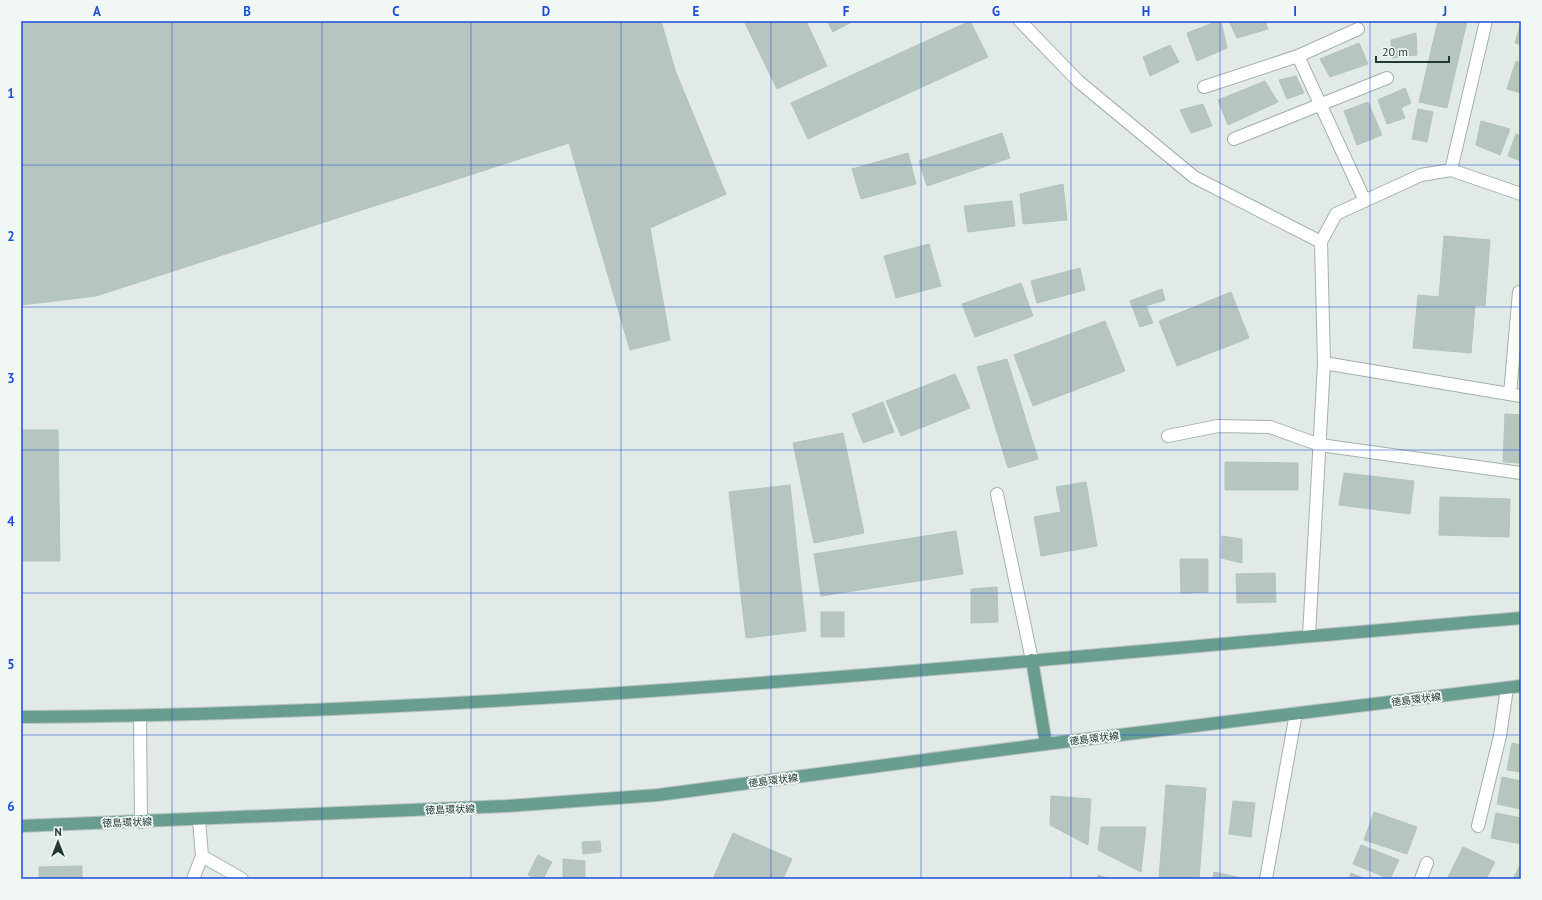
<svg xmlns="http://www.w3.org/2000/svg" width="1542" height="900" viewBox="0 0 1542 900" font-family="'PT Sans','Noto Sans JP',sans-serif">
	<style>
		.building { fill: #b6c5bf; stroke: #b4c3bd }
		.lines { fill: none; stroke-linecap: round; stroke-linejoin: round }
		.service-casing { stroke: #a4b1ad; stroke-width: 14 }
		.minor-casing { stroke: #a4b1ad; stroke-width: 14 }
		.primary-casing { stroke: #bdc4c2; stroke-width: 14 }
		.service { stroke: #fff; stroke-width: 12 }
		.minor { stroke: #fff; stroke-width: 12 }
		.primary { stroke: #689d90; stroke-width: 12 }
		.grid { fill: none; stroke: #1d4ed8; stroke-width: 1; stroke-opacity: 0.55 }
		.labels { text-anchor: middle; stroke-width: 3.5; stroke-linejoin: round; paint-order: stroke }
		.street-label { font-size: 10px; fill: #223934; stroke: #f1f7f4 }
		.neatline { fill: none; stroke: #1d4ed8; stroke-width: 1.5 }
		.grid-label { font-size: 13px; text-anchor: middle; font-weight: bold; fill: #1d4ed8 }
	</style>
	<rect width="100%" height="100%" fill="#e1eae6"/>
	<path class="building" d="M 21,21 L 661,21 L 675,70 L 726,194 L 650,228 L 670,340 L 630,350 L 569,143 L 96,296 L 21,305 Z
		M 744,21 L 806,21 L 827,66 L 777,89 Z
		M 827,21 L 853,21 L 833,32 Z
		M 970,21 L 988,57 L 808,139 L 791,103 Z
		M 1218,21 L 1221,21 L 1227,48 L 1197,61 L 1187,33 Z
		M 1229,21 L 1265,21 L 1268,29 L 1237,38 Z
		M 1438,21 L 1467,21 L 1447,108 L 1419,102 Z
		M 1521,23 L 1521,45 L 1515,43 Z
		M 1416,33 L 1417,55 L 1392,58 L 1391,40 Z
		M 1359,43 L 1368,64 L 1330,77 L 1320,59 Z
		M 1170,45 L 1179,62 L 1150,76 L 1143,57 Z
		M 1516,61 L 1521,63 L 1521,93 L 1507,89 Z
		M 1296,76 L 1304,93 L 1287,99 L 1279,80 Z
		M 1265,81 L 1278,102 L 1228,125 L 1218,100 Z
		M 1405,88 L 1411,103 L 1401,108 L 1405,118 L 1387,124 L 1378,100 Z
		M 1368,102 L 1382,135 L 1357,145 L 1344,111 Z
		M 1203,104 L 1212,126 L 1191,133 L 1180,110 Z
		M 1418,109 L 1433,112 L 1427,142 L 1412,139 Z
		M 1481,121 L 1510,129 L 1500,155 L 1476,145 Z
		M 1002,133 L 1010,158 L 927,186 L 919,161 Z
		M 1516,134 L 1521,136 L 1521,161 L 1508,156 Z
		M 908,153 L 916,184 L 861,199 L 852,169 Z
		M 1063,184 L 1067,220 L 1023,224 L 1020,194 Z
		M 1012,201 L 1015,226 L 968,232 L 964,206 Z
		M 1444,236 L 1490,240 L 1485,306 L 1475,305 L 1471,353 L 1413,348 L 1418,295 L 1439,297 Z
		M 929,244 L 941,286 L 896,298 L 884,256 Z
		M 1080,268 L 1085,290 L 1037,303 L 1031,281 Z
		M 1021,283 L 1033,316 L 975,337 L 962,304 Z
		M 1162,289 L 1165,300 L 1146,306 L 1153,323 L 1140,327 L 1130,301 Z
		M 1231,292 L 1249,338 L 1177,366 L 1159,321 Z
		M 1105,321 L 1125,371 L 1033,406 L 1014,355 Z
		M 1007,359 L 1038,459 L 1008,468 L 977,367 Z
		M 955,374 L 970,408 L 901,436 L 886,401 Z
		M 883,402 L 894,432 L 863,443 L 852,414 Z
		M 1505,414 L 1521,415 L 1521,463 L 1503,462 Z
		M 21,430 L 58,430 L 60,561 L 21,561 Z
		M 843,433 L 864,533 L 814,543 L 793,443 Z
		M 1225,462 L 1298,463 L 1298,490 L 1225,490 Z
		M 1344,473 L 1414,481 L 1410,514 L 1339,505 Z
		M 1086,482 L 1097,546 L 1041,556 L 1034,517 L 1061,512 L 1056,487 Z
		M 790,485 L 806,631 L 746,638 L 729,492 Z
		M 1440,497 L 1510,499 L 1509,537 L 1439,535 Z
		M 956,531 L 963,574 L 821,596 L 814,554 Z
		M 1222,536 L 1242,539 L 1242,563 L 1221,558 Z
		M 1180,559 L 1208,559 L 1208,592 L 1181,593 Z
		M 1275,573 L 1276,602 L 1237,603 L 1236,574 Z
		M 997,587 L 998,622 L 971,623 L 971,589 Z
		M 821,612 L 844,612 L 844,637 L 821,637 Z
		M 1512,743 L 1521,745 L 1521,772 L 1507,770 Z
		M 1502,777 L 1521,781 L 1521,809 L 1497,804 Z
		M 1166,785 L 1206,788 L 1199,879 L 1159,879 Z
		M 1051,796 L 1091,799 L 1088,845 L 1050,825 Z
		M 1233,801 L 1255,803 L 1251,837 L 1229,834 Z
		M 1374,812 L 1417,827 L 1407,854 L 1364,840 Z
		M 1496,813 L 1521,818 L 1521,844 L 1491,838 Z
		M 1101,827 L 1146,827 L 1141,872 L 1098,850 Z
		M 733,833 L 792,859 L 783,879 L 713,879 Z
		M 600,841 L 601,852 L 583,854 L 582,842 Z
		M 1361,845 L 1399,860 L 1390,879 L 1353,864 Z
		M 1463,847 L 1495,862 L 1486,879 L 1447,879 Z
		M 538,855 L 552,862 L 543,879 L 536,879 L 528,875 Z
		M 563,859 L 585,861 L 585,879 L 563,879 Z
		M 82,866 L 82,879 L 39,879 L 39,867 Z
		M 1519,867 L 1521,868 L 1521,879 L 1513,879 Z
		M 1214,872 L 1246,879 L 1213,879 Z
		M 1351,873 L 1365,879 L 1349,879 Z
		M 1098,875 L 1110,879 L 1097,879 Z"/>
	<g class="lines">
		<g class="service-casing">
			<path id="service" d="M 140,716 L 141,822"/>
		</g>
		<g class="minor-casing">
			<path id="minor" d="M 1020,21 L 1078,81 L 1194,177 L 1321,242
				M 1298,56 L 1365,201
				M 1204,87 L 1298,56 L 1358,29
				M 1234,139 L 1387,78
				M 1451,170 L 1486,21
				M 1324,363 L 1521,396
				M 1510,394 L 1519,292
				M 1168,436 L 1218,426 L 1270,427 L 1320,445 L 1521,473
				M 997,494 L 1032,660
				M 1309,636 L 1324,363 L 1321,242 L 1336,214 L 1421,175 L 1451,170 L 1521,194
				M 1478,826 L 1500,736 L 1507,688
				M 202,856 L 242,879
				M 193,879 L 202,856 L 199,820
				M 1266,879 L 1296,713
				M 1421,879 L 1427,863"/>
		</g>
		<g class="primary-casing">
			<path id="primary" d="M 1032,660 L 1046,744
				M 21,717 C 521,714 1023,660 1521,618
				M 21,826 L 507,806 L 658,795 L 1046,744 L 1521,686"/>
		</g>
		<use href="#service" class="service"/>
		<use href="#minor" class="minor"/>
		<use href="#primary" class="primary"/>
	</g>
	<path class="grid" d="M 172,21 L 172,879M 322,21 L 322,879M 471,21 L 471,879M 621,21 L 621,879M 771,21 L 771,879M 921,21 L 921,879M 1071,21 L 1071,879M 1220,21 L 1220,879M 1370,21 L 1370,879M 21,165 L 1521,165M 21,307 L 1521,307M 21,450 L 1521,450M 21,593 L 1521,593M 21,735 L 1521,735"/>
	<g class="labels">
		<g class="street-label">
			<text transform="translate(1416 699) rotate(-7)" y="4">徳島環状線</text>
			<text transform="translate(1094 738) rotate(-7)" y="4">徳島環状線</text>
			<text transform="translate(773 780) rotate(-7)" y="4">徳島環状線</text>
			<text transform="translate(450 809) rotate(-2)" y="4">徳島環状線</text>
			<text transform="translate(127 822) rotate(-2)" y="4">徳島環状線</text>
		</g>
	</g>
	<rect width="1542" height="900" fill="none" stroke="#f1f7f4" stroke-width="44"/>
	<g transform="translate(58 842)" stroke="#f1f7f4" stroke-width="3" paint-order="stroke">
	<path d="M0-3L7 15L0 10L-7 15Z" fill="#223934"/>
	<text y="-6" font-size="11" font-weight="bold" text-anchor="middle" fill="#223934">N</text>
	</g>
	<path d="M1376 56v6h73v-6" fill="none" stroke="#223934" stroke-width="2"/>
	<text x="1382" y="56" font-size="12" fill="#223934" stroke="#f1f7f4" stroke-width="3" paint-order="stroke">20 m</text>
	<rect x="22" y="22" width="1498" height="856" class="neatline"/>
	<g class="grid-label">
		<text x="97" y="16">A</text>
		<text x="247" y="16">B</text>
		<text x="396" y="16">C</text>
		<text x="546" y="16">D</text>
		<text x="696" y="16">E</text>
		<text x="846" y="16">F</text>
		<text x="996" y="16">G</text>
		<text x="1146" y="16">H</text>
		<text x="1295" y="16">I</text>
		<text x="1445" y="16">J</text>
		<text x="11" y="98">1</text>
		<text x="11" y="241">2</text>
		<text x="11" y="383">3</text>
		<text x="11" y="526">4</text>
		<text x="11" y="669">5</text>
		<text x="11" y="811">6</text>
	</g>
</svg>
